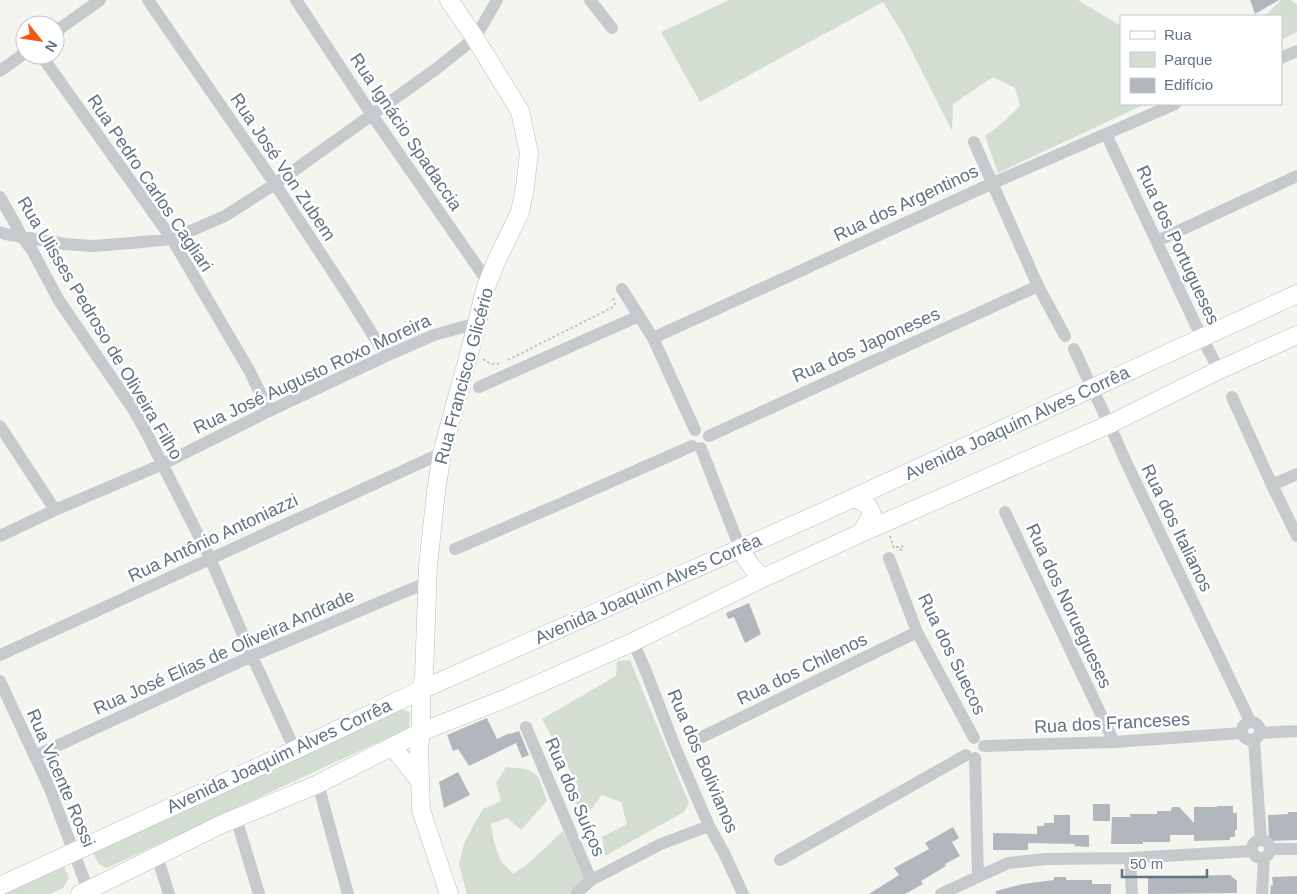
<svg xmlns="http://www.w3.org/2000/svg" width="1297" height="894" viewBox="0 0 1297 894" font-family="Helvetica,sans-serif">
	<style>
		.green { fill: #d4ddd1 }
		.building { fill: #b1b7bd }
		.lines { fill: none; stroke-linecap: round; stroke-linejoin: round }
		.secondary-casing { stroke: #b6bbc0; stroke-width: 19 }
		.path { stroke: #c0c1c3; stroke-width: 2; stroke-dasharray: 2.5 2.5; stroke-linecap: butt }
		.street { stroke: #c7cacd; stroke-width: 12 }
		.secondary { stroke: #fff; stroke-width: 18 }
		.labels { text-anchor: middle; stroke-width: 5; stroke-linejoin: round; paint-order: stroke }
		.street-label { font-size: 18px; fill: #617284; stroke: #fff }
	</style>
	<rect width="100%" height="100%" fill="#f5f5f0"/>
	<path class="green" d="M 729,0 L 1078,0 L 1121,26 L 1121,104 L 1145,104 L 998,173 L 985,136 L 1001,124 L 1020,106 L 1015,88 L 993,77 L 953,104 L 952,131 L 903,34 L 883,2 L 700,102 L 661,32 Z
		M 1281,0 L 1291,0 L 1297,5 L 1297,32 L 1281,40 L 1281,16 L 1265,16 Z
		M 630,660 L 689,803 L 684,812 L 605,856 L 602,837 L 627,824 L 621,802 L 602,795 L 586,816 L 574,812 L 578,786 L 542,719 L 616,676 L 617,661 Z
		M 400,709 L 410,712 L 409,728 L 107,868 L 99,864 L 93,854 L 98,848 Z
		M 506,767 L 527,769 L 538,776 L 547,801 L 521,830 L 507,818 L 491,824 L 494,842 L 501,861 L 513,874 L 529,863 L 563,831 L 584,879 L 568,894 L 467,894 L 459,864 L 464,844 L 473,826 L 483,809 L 501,801 L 496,783 Z
		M 63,864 L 69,878 L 63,888 L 50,894 L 0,894 Z"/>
	<path class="building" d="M 1250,0 L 1279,0 L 1255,14 Z
		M 749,603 L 761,634 L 745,643 L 734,617 L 728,619 L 726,613 Z
		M 487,718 L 497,739 L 510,733 L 510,734 L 519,731 L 529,755 L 522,758 L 516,743 L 469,766 L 458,749 L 453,751 L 447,735 Z
		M 458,772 L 470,795 L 444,808 L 439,782 Z
		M 1093,804 L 1110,804 L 1110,821 L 1093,821 Z
		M 1217,806 L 1233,806 L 1233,813 L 1237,813 L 1237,830 L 1235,830 L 1235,837 L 1230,837 L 1230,840 L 1194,841 L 1194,835 L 1170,835 L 1170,842 L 1143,842 L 1143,844 L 1111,844 L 1112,817 L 1130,817 L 1130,814 L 1157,814 L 1157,811 L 1171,811 L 1172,807 L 1179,807 L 1194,823 L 1194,807 L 1217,807 Z
		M 1288,812 L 1297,812 L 1297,840 L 1269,841 L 1268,815 L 1288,814 Z
		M 1054,815 L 1070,815 L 1070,835 L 1089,835 L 1089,847 L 1074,846 L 1075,844 L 1028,843 L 1028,850 L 993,850 L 993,833 L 1037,834 L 1037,826 L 1044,826 L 1044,823 L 1054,823 Z
		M 953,827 L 959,838 L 952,842 L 960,856 L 945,864 L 946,866 L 921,881 L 923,884 L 905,894 L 869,894 L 899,875 L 894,868 L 929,849 L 925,843 Z
		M 1230,875 L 1237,881 L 1237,893 L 1148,894 L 1148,877 Z
		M 1297,876 L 1297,894 L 1270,894 L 1271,885 L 1273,885 L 1272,877 Z
		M 1054,877 L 1066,877 L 1066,880 L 1092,880 L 1092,884 L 1111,884 L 1111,894 L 996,894 L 996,891 L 1023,884 L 1054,880 Z"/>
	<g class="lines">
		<g class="secondary-casing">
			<path id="secondary" d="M 853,498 C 863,502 869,503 872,515 L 861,533
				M 740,548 C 746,560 753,570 763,578
				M 393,747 L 419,780
				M 0,886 L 295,750 L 421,690 L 825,511 L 1297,294
				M 80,894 L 222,824 L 318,784 L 421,732 L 509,697 L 633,642 L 763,578 L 861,533 L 1110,424 L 1219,370 L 1297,335
				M 449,894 L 421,810 L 419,748 L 421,732 L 421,690 L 424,676 L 428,566 L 436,492 L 442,453 L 473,339 L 486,287 L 495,264 L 520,212 L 525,187 L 529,153 L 520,111 L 475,38 L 449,0"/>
		</g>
		<path class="path" d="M 483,359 C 490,364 493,365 502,363
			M 508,360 L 613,307 L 615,304 L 613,298
			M 890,536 L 894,548 L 902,546 L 903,548 L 903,549 L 897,551"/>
		<path class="street" d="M 148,0 L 275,184 L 348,295 L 386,356
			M 296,0 L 372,115 L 488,282
			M 590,0 L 612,28
			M 55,32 L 100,0
			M 41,55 L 172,239 L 249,370 L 269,411
			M 1281,58 L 1297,51
			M 0,71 L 25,53
			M 1106,134 L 1202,338 L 1219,370
			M 974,142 L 1038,286 L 1065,336
			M 0,197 L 17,227 L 21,236 L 32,250 L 58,299 L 133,409 L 145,430 L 210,558 L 252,656 L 295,750
			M 0,232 L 5,234 L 65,244 L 93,246 L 131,243 L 172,239 L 225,216 L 275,184 L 436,69 L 475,38 L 497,0
			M 1157,241 L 1297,176
			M 622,289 L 653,338 L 695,430
			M 653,338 L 993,183 L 1175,104
			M 1074,349 C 1091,387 1110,424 1126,462 L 1250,721
			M 479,387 L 639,316
			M 1232,397 L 1272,485 L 1297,536
			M 0,426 L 55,510
			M 709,436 L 1038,286
			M 701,448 L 740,548
			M 1272,485 L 1297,474
			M 1005,512 L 1114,742
			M 0,536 L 55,510 L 163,464 L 269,411 L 386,356 L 434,335 L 477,323
			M 455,549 L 567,501 L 692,446
			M 889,558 L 917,632 L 974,738
			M 633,642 L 645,669 L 675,747 L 709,826 L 724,853 L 743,894
			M 0,655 L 442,453
			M 0,681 L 50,789 L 88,890
			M1242 731a9 9 0 1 1 18 0a9 9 0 1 1-18 0Z
			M 526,727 L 591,880
			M 1260,733 L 1297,731
			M 702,737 L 917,632
			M 1254,740 L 1261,839
			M 984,746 L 1114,742 L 1242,733
			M 35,756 L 252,656 L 428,582
			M 975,758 L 978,877
			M 318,784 L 348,894
			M 236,818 L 259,894
			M1252 849a9 9 0 1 1 18 0a9 9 0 1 1-18 0Z
			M 1271,849 L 1297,849
			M 157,856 L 169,894
			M 1130,858 L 1132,894
			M 780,860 L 966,755
			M 576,894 L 591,880 L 661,844 L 709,826
			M 941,894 L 1008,863 L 1046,859 L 1130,858 L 1252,851
			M 1262,894 L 1264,858"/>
		<use href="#secondary" class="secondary"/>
	</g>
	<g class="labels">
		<g class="street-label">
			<text transform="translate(406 132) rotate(56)" y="6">Rua Ignácio Spadaccia</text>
			<text transform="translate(283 167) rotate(56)" y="6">Rua José Von Zubem</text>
			<text transform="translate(150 183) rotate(56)" y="6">Rua Pedro Carlos Cagliari</text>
			<text transform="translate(906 203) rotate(-25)" y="6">Rua dos Argentinos</text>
			<text transform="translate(1178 245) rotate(65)" y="6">Rua dos Portugueses</text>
			<text transform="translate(100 328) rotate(59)" y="6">Rua Ulisses Pedroso de Oliveira Filho</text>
			<text transform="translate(866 345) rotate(-24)" y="6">Rua dos Japoneses</text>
			<text transform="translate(312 374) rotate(-25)" y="6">Rua José Augusto Roxo Moreira</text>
			<text transform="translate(464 376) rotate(-75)" y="6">Rua Francisco Glicério</text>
			<text transform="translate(1017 423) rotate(-25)" y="6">Avenida Joaquim Alves Corrêa</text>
			<text transform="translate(1177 528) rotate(64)" y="6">Rua dos Italianos</text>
			<text transform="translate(213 538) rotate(-25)" y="6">Rua Antônio Antoniazzi</text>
			<text transform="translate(648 589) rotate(-24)" y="6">Avenida Joaquim Alves Corrêa</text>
			<text transform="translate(1069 606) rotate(65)" y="6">Rua dos Noruegueses</text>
			<text transform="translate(224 652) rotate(-24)" y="6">Rua José Elias de Oliveira Andrade</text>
			<text transform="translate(952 654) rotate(64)" y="6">Rua dos Suecos</text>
			<text transform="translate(802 669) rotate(-26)" y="6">Rua dos Chilenos</text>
			<text transform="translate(1112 723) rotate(-3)" y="6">Rua dos Franceses</text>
			<text transform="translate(279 756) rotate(-25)" y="6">Avenida Joaquim Alves Corrêa</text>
			<text transform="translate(703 761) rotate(67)" y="6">Rua dos Bolivianos</text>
			<text transform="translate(61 778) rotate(67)" y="6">Rua Vicente Rossi</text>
			<text transform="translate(575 797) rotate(67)" y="6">Rua dos Suíços</text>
		</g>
	</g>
	<rect x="1120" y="15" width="162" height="90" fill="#ffffff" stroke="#c0c7ce"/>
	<rect x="1130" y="31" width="25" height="8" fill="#ffffff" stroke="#c0c7ce"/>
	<text x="1164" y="40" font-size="15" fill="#617284">Rua</text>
	<rect x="1130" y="52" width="25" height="15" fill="#d4ddd1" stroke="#c0c7ce"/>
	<text x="1164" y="65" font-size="15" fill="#617284">Parque</text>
	<rect x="1130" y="78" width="25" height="15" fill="#b1b7bd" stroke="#c0c7ce"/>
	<text x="1164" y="90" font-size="15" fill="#617284">Edifício</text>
	<g transform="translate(40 40) rotate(120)"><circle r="24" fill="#ffffff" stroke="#c0c7ce"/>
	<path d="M0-4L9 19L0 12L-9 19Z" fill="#f45811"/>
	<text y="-8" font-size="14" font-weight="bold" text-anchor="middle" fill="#617284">N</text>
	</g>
	<path d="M1122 869v8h85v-8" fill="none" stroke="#617284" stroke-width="2.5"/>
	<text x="1130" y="869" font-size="15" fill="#617284" stroke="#ffffff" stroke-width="4" paint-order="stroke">50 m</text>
</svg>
